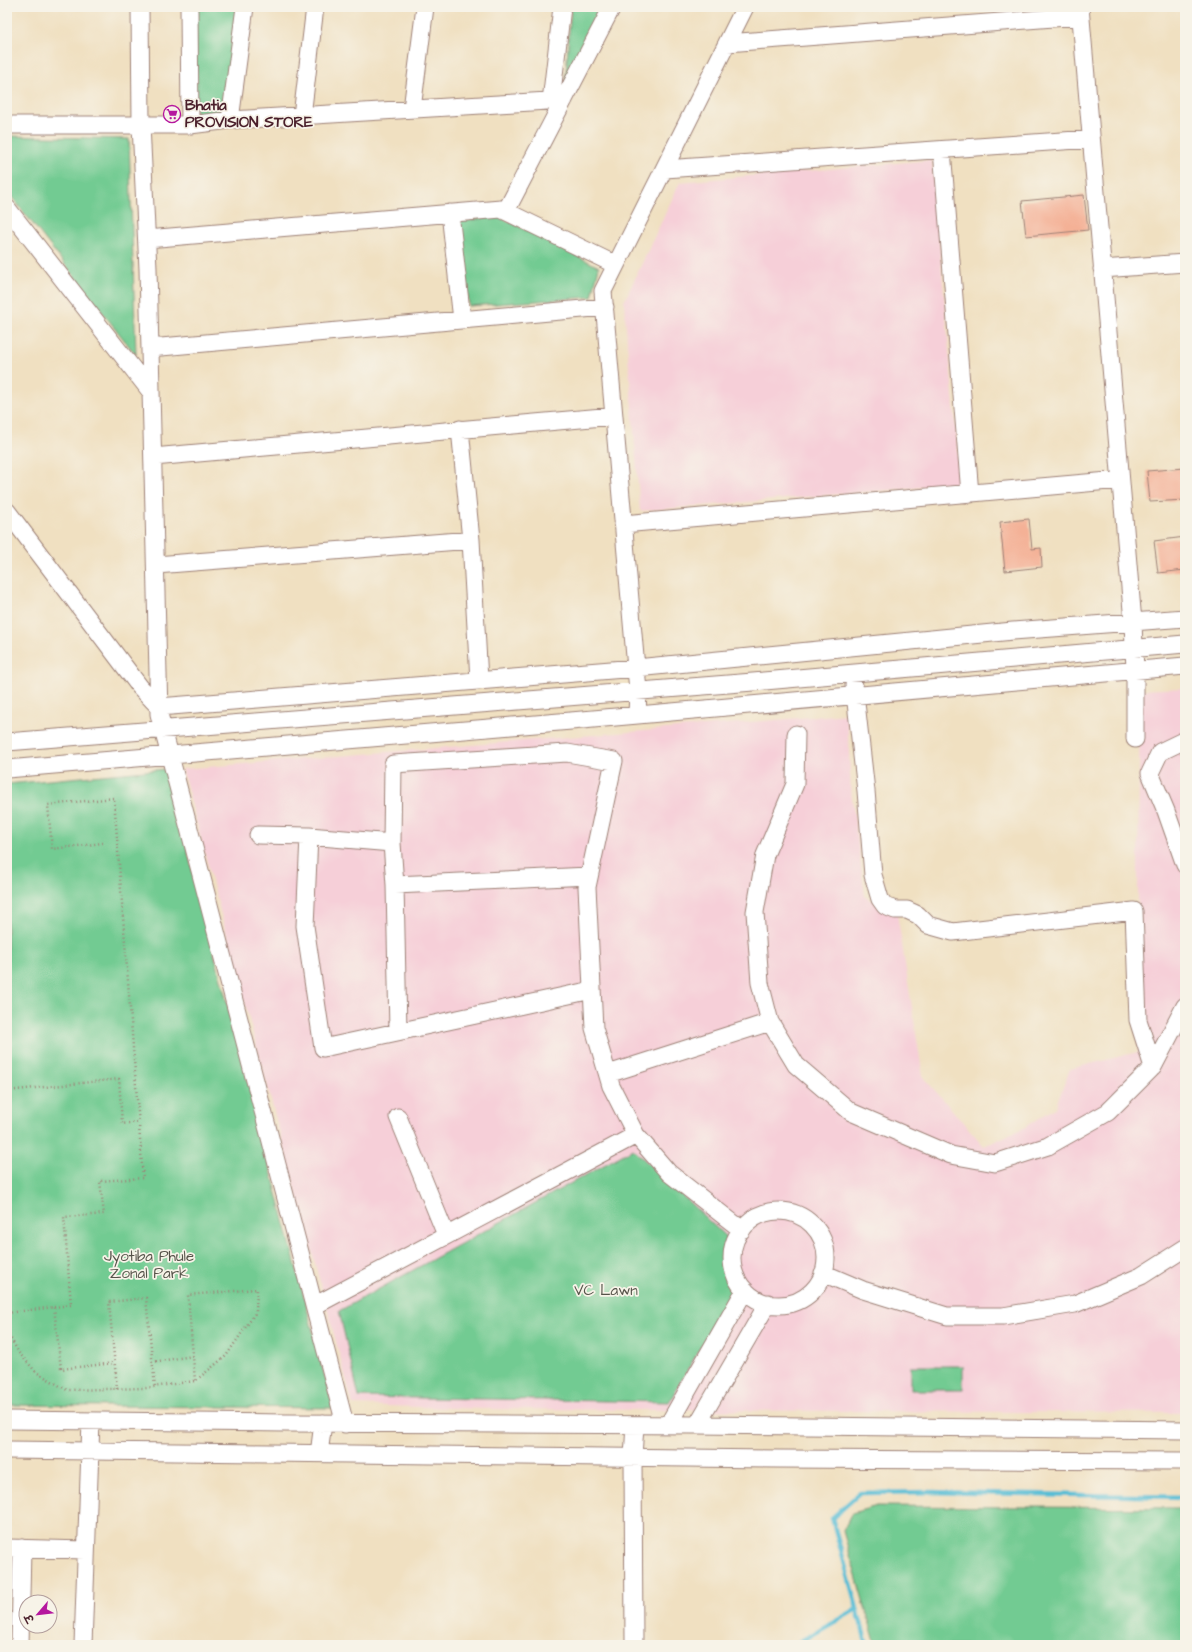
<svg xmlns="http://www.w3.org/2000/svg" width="1192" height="1652" viewBox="0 0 1192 1652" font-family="'Architects Daughter','Playpen Sans Deva',sans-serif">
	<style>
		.built { fill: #f6cfd8 }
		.green { fill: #72cb92; stroke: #5e755e }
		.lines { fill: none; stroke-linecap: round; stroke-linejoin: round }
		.stream { stroke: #57bdd5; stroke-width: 4.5 }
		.building { fill: #f4b196 }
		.minor-casing { stroke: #9d8076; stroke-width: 19 }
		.path { stroke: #9d8076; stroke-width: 2.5; stroke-dasharray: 1 3; stroke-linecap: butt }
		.minor { stroke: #fff; stroke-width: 17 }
		.labels { text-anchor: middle; stroke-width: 3.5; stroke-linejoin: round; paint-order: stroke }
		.poi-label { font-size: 15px; font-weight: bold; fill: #4a1f2b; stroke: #f7f3e8; text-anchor: start }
		.park-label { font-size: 15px; fill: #56534a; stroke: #f7f3e8 }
	</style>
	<rect width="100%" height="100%" fill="#f7f3e8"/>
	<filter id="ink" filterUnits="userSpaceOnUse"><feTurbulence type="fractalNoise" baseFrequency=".025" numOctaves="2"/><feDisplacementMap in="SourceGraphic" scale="8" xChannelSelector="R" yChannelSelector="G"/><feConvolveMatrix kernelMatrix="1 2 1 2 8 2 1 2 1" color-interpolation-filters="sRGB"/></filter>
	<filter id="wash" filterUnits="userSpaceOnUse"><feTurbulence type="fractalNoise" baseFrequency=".012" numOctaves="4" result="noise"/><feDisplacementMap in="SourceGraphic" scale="16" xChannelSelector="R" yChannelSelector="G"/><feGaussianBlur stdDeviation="0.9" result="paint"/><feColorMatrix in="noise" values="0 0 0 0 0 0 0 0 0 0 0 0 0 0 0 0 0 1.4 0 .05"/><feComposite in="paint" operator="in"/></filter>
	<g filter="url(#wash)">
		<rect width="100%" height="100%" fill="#f0e0c1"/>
		<path class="built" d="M 932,160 L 961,484 L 640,511 L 624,302 L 680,182 Z
			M 1185,688 L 1185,1413 L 486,1409 L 353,1405 L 182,769 L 847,714 L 851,791 L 865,897 L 897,913 L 923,1077 L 984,1146 L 1024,1128 L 1055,1108 L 1070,1069 L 1138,1052 L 1138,859 L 1140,690 Z"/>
		<path class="green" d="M 192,7 L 245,7 L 230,120 L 196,117 Z
			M 571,7 L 612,7 L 564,100 Z
			M 7,136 L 129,139 L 136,355 L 7,191 Z
			M 498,216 L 599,267 L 592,297 L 469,306 L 460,222 Z
			M 166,769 L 333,1408 L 7,1405 L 7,784 Z
			M 633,1149 L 726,1237 L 724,1269 L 733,1291 L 669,1402 L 359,1397 L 339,1311 Z
			M 911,1366 L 963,1366 L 963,1390 L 911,1390 Z
			M 877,1506 L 1185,1508 L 1185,1645 L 876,1645 L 843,1531 L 852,1513 Z"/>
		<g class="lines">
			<path class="stream" d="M 794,1645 L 857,1609
				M 867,1645 L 832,1518 L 860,1493 L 929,1492 L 1185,1497"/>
		</g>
		<g id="blocks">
			<path class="building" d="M 1084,195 L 1088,230 L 1026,236 L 1022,201 Z
				M 1185,468 L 1185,500 L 1150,502 L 1147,471 Z
				M 1029,519 L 1032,549 L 1041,548 L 1042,567 L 1005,571 L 1000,522 Z
				M 1185,537 L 1185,570 L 1158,573 L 1154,541 Z"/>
		</g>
	</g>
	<g filter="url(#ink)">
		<use href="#blocks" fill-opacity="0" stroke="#9d8076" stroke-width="1"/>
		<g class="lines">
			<g class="minor-casing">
				<path id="minor" d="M 140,7 L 141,125 L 148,269 L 159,714 L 345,1424
					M 189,7 L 190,125
					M 1080,7 L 1133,622 L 1135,671 L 1135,739
					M 727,43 L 1080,16
					M 551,101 L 562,7
					M 412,109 L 425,7
					M 302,116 L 315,7
					M 230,120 L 245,7
					M 7,125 L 190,125 L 230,120 L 564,100
					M 942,150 L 970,494
					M 665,169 L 1091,139
					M 7,208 L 151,392
					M 506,211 L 612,7
					M 450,213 L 462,320
					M 147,239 L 501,209 L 616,265
					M 1102,269 L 1185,263
					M 150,348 L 605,307
					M 460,429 L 471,540 L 479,680
					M 153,457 L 614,416
					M 7,511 L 140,687 L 159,707 L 636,668 L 1013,631 L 1185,618
					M 623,524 L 1120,480
					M 156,565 L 471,540
					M 854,685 L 866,791 L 873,875 L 880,899 L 885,906 L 895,910 L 907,910 L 918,915 L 928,925 L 953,932 L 1134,911 L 1138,1020 L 1153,1067
					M 637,715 L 638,691 L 603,291 L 745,7
					M 796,734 L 795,784 L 765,855 L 755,912 L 760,983 L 770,1022 L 796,1065 L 851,1112 L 951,1155 L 995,1163 L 1048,1146 L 1108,1112 L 1153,1067 L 1185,1006
					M 1185,740 L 1160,752 L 1150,773 L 1166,811 L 1185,865
					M 7,742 L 753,682 L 1185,644
					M 7,769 L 571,721 L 1185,666
					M 258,835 L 309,836 L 392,843
					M 309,836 L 305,926 L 323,1048 L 592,990
					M 395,885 L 589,876
					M 398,1031 L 395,885 L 392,843 L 393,764 L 567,753 L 614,761 L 587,887 L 594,1028 L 611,1086 L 636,1135 L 669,1173 L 742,1230
					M 608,1074 L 770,1022
					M 398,1117 L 446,1235
					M732 1258a47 47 0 1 1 94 0a47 47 0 1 1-94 0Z
					M 823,1273 L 863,1290 L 947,1316 L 1003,1316 L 1075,1304 L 1141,1276 L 1185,1248
					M 314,1306 L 636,1135
					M 7,1420 L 285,1423 L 697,1425 L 1185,1430
					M 668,1425 L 745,1290
					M 697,1425 L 768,1303
					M 7,1450 L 778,1459 L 1185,1461
					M 319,1454 L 323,1423
					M 7,1548 L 86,1550
					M 20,1645 L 22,1548
					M 83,1645 L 91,1421
					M 634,1645 L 633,1457 L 635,1425"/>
			</g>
			<path class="path" d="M 7,1091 L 119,1079 L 122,1124 L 137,1122
				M 54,1307 L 71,1305 L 64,1217 L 104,1214 L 100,1181 L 143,1178 L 114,798 L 48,805 L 52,849 L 103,843
				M 7,1313 L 54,1307 L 61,1369 L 114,1363
				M 7,1332 L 19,1353 L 36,1372 L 67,1390 L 146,1388 L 195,1381 L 226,1356 L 256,1312 L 257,1289 L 188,1295 L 195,1381
				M 152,1362 L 193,1356
				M 117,1389 L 109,1302 L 146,1298 L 155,1387"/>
			<use href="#minor" class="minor"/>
		</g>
	</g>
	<defs>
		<g id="supermarket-ring" transform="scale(0.9)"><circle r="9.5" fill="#f7f3e8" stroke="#b5179e" stroke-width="1.5"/><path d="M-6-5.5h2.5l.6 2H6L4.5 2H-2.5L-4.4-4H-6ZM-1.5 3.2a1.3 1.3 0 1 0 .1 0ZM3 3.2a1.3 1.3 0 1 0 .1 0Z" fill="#b5179e"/></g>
	</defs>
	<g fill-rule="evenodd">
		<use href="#supermarket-ring" x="172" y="114"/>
	</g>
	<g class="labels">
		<g class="poi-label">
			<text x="185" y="110">Bhatia<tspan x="185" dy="17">PROVISION STORE</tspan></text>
		</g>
		<g class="park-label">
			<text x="149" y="1261">Jyotiba Phule<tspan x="149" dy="17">Zonal Park</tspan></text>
			<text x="606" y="1295">VC Lawn</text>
		</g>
	</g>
	<rect width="1192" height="1652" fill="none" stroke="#f7f3e8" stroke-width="24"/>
	<g transform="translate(38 1614) rotate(242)"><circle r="19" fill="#f7f3e8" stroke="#b29e9c"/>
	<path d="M0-3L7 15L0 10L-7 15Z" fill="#b5179e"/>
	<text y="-6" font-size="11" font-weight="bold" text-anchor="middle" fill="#4a1f2b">उ</text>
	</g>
</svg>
